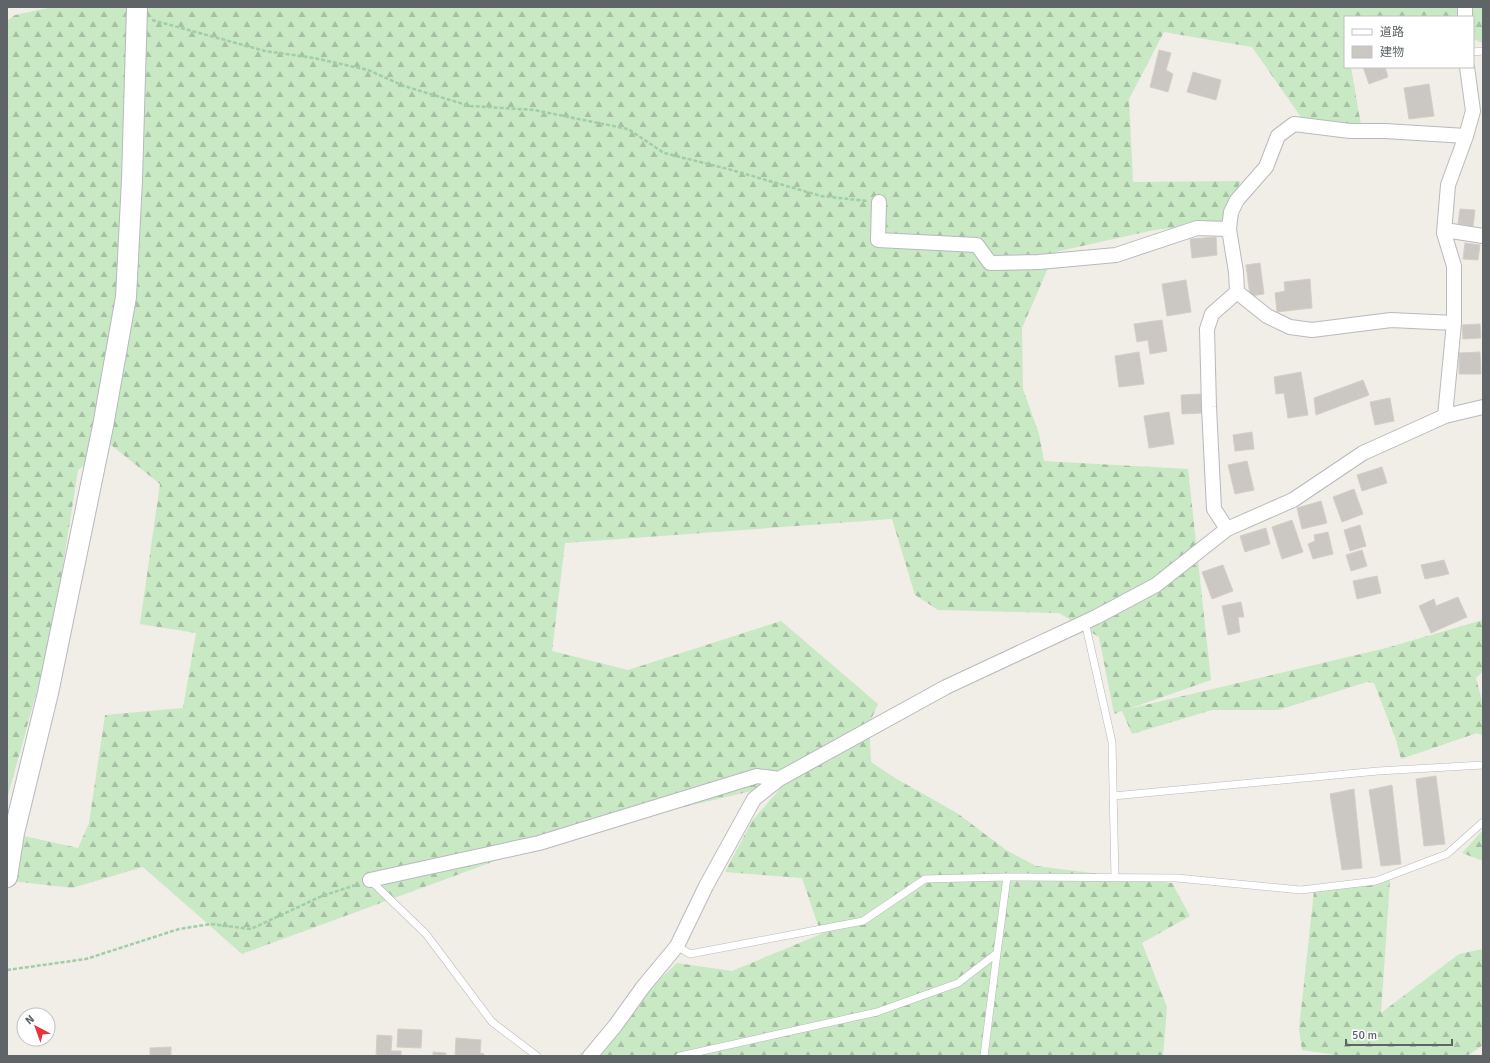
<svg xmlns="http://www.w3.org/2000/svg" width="1490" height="1063" viewBox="0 0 1490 1063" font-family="Signika,'Noto Sans JP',sans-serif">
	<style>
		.forest { fill: url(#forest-firs) }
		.building { fill: #cbc8c3; stroke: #d5cec5 }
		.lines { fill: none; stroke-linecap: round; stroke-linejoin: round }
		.lane-casing { stroke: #b7babd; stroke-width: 8 }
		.street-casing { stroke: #b7babd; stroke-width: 16 }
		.secondary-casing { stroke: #b5babe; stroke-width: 22 }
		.path { stroke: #a0cea6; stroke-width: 2.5; stroke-dasharray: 4 2; stroke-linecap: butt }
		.lane { stroke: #fff; stroke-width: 7 }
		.street { stroke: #fff; stroke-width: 14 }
		.secondary { stroke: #fff; stroke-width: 20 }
	</style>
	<defs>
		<pattern id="forest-firs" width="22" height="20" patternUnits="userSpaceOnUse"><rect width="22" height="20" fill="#c9e8c4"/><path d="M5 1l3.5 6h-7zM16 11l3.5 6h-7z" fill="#a6c0a3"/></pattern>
	</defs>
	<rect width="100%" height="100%" fill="#f1ede7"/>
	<path class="forest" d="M 53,7 L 1483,7 L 1483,43 L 1473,39 L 1473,17 L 1345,17 L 1345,67 L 1351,67 L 1361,125 L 1301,117 L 1252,47 L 1164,32 L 1129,99 L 1133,182 L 1241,181 L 1221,222 L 1154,230 L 1055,252 L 1022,328 L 1023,389 L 1039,434 L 1044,461 L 1188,469 L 1211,680 L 1128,709 L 1386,648 L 1483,620 L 1483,671 L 1476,678 L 1483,705 L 1483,736 L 1477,733 L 1401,759 L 1396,740 L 1374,683 L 1367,682 L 1278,710 L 1212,710 L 1132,734 L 1122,711 L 1114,714 L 1099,637 L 1059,613 L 938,610 L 915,595 L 892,519 L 565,543 L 552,651 L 628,670 L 781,621 L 878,704 L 869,724 L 871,762 L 895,778 L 957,813 L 1006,850 L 1036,866 L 1172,883 L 1190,916 L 1142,943 L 1167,1007 L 1163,1056 L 578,1056 L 677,963 L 732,971 L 821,934 L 802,878 L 725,872 L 752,821 L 785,783 L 566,835 L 242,954 L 143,867 L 72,888 L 12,881 L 24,836 L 78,848 L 89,823 L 105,715 L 183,708 L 196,633 L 140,624 L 160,484 L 111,445 L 78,470 L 52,636 L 7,799 L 7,21 L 15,15 Z
		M 1483,830 L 1483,861 L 1462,853 Z
		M 1390,880 L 1381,1013 L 1459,954 L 1483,949 L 1483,1045 L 1467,1056 L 1343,1056 L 1302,1050 L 1299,1029 L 1314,891 Z"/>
	<path class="building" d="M 1159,50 L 1171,53 L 1166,70 L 1173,74 L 1168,92 L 1150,87 Z
		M 1363,67 L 1385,67 L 1388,77 L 1369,84 Z
		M 1193,72 L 1221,80 L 1216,100 L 1187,92 Z
		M 1429,84 L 1434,116 L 1409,119 L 1404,88 Z
		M 1460,209 L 1475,210 L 1473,226 L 1458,224 Z
		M 1216,237 L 1217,255 L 1192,258 L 1190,239 Z
		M 1465,243 L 1480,245 L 1478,260 L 1463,259 Z
		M 1260,263 L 1264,294 L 1250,296 L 1246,265 Z
		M 1310,279 L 1312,308 L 1277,312 L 1275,293 L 1285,291 L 1284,282 Z
		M 1186,280 L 1191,312 L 1167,316 L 1162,284 Z
		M 1162,320 L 1167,351 L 1150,354 L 1148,340 L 1137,342 L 1134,324 Z
		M 1480,324 L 1481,338 L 1463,339 L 1462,325 Z
		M 1139,352 L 1144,384 L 1119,387 L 1115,356 Z
		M 1480,352 L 1481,374 L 1459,374 L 1459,353 Z
		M 1301,372 L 1308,415 L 1288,418 L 1284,393 L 1276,394 L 1274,377 Z
		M 1363,380 L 1369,395 L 1316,415 L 1314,398 Z
		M 1201,394 L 1202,413 L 1182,414 L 1181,395 Z
		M 1390,398 L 1394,421 L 1375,425 L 1370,402 Z
		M 1169,412 L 1174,444 L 1149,448 L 1144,416 Z
		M 1252,432 L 1254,449 L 1235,451 L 1233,435 Z
		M 1247,461 L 1254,490 L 1235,494 L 1228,465 Z
		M 1382,467 L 1387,483 L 1362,491 L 1357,475 Z
		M 1354,489 L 1363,514 L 1342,522 L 1333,497 Z
		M 1321,501 L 1327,523 L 1302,529 L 1297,508 Z
		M 1292,520 L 1303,552 L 1282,559 L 1272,527 Z
		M 1360,525 L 1366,546 L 1350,551 L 1344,530 Z
		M 1266,528 L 1270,544 L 1245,552 L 1240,536 Z
		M 1328,532 L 1333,554 L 1313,559 L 1308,544 L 1315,541 L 1314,535 Z
		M 1362,550 L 1367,566 L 1351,571 L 1346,555 Z
		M 1444,560 L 1449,574 L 1425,579 L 1421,565 Z
		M 1223,565 L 1233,591 L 1212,599 L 1202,572 Z
		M 1377,576 L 1381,593 L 1357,599 L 1353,581 Z
		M 1458,597 L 1467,617 L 1431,633 L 1419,606 L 1434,599 L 1436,606 Z
		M 1241,602 L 1244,617 L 1238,617 L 1240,632 L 1228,635 L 1222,606 Z
		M 1436,776 L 1445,844 L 1424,846 L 1416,779 Z
		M 1392,785 L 1401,864 L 1381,866 L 1369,790 Z
		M 1354,789 L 1362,868 L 1342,870 L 1330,794 Z
		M 398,1029 L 422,1030 L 421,1048 L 397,1047 Z
		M 377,1035 L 392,1036 L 391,1051 L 401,1051 L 401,1056 L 376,1056 Z
		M 456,1038 L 481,1040 L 480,1053 L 484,1054 L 484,1056 L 455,1056 Z
		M 171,1047 L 171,1056 L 150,1056 L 150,1048 Z
		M 433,1052 L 446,1053 L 446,1056 L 433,1056 Z"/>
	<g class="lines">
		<g class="lane-casing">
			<path id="lane" d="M 1473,52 L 1483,51
				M 1085,622 L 1112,742 L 1115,878
				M 1113,796 L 1378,771 L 1483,765
				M 1007,877 L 1177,878 L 1301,890 L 1376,881 L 1447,854 L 1483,822
				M 370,880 L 426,934 L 492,1022 L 537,1056
				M 677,946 L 690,954 L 863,921 L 925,879 L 1007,877 L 997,953 L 958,983 L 877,1012 L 680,1056
				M 984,1056 L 997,953"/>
		</g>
		<g class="street-casing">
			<path id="street" d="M 1465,17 L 1465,7
				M 879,202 L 878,240 L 977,245 L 990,263 L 1039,262 L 1116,255 L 1197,228 L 1229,229
				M 1445,230 L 1483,236
				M 1237,292 L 1267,316 L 1290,327 L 1312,330 L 1391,320 L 1454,323
				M 1445,416 L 1454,323 L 1454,266 L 1444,233 L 1448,185 L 1466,136 L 1473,111 L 1467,67
				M 1227,529 L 1214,509 L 1209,407 L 1207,329 L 1212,314 L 1237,292 L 1236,272 L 1229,229 L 1231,212 L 1237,200 L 1266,167 L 1278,136 L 1294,124 L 1350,131 L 1385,131 L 1466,136
				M 370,880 L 539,843 L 757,776 L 779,779
				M 590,1056 L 615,1026 L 643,987 L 677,946 L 706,886 L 754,799 L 779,779 L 946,687 L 1096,617 L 1156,585 L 1227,529 L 1293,500 L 1363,453 L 1445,416 L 1483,407"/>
		</g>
		<g class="secondary-casing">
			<path id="secondary" d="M 7,877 L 14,833 L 48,693 L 103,426 L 126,297 L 132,180 L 137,7"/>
		</g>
		<path class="path" d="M 152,20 L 265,51 L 314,58 L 368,70 L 404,86 L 470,106 L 534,110 L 628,129 L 664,153 L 728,169 L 821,196 L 867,201
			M 7,970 L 86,959 L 179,929 L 211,924 L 251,929 L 322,896 L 359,884"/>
		<use href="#lane" class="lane"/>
		<use href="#street" class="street"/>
		<use href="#secondary" class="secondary"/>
	</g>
	<rect width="1490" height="1063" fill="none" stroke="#5e6467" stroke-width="16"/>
	<rect x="1344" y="16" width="130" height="52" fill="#ffffff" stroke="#bfc1c2"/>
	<rect x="1352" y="29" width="20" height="6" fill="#ffffff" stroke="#bfc1c2"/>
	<text x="1380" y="36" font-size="12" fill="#5e6467">道路</text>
	<rect x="1352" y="46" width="20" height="12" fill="#cbc8c3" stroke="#bfc1c2"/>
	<text x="1380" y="56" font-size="12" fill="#5e6467">建物</text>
	<g transform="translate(36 1027) rotate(319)"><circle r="19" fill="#ffffff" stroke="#bfc1c2"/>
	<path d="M0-3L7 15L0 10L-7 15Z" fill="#ea333f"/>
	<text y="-6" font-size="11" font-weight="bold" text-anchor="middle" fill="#5e6467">N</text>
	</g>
	<path d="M1346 1039v6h106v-6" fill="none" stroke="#5e6467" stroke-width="2"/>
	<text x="1352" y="1039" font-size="12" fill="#5e6467" stroke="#ffffff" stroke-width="3" paint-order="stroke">50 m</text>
</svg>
